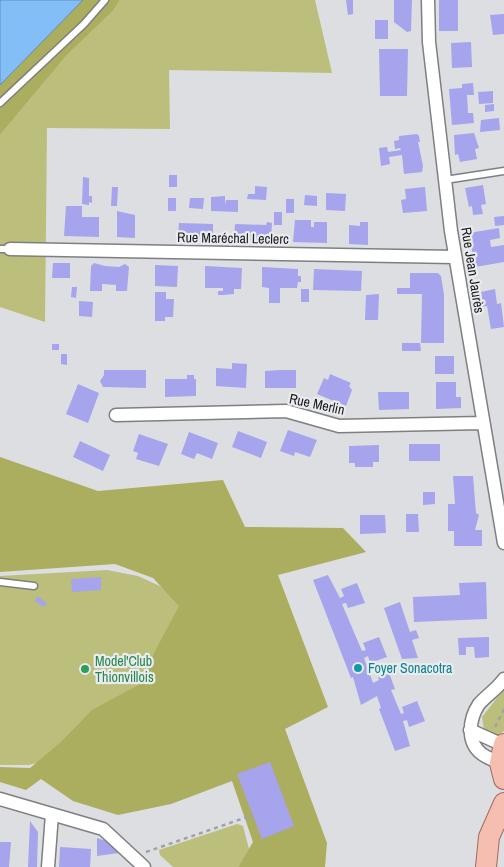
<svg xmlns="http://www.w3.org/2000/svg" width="504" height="867" viewBox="0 0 504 867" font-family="'Archivo Narrow',sans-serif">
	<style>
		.green { fill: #bbbf7b }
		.forest { fill: #abae5e }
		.water { fill: #83bef8; stroke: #638db6 }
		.building { fill: #a5a4ec }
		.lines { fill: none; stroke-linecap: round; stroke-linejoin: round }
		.lane-casing { stroke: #7d7f81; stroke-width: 9 }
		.street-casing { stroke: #7d7f81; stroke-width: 15 }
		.primary-casing { stroke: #a4695a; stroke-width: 22 }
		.path { stroke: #a1a2a5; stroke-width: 2.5; stroke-dasharray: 4 4; stroke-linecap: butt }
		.lane { stroke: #fff; stroke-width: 6 }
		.street { stroke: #fff; stroke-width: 12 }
		.primary { stroke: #f5beb0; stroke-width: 20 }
		.culture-dot { fill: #0f9aa8; stroke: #e9ebee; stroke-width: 2 }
		.leisure-dot { fill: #2e9e5b; stroke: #e9ebee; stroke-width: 2 }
		.labels { text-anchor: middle; stroke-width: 4.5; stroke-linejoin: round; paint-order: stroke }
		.street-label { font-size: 14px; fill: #191a1b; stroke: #e9ebee }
		.leisure-label { font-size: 14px; fill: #27864d; stroke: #e9ebee; text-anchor: start }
		.culture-label { font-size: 14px; fill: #0d838f; stroke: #e9ebee; text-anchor: start }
	</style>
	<rect width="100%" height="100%" fill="#dcdee1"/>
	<path class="green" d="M 120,0 L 315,0 L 332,73 L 169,70 L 170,129 L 47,128 L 45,322 L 0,307 L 0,135 L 67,55 L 113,11 Z
		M 107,570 L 138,576 L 173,592 L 194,623 L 186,648 L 62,756 L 29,765 L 0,765 L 0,576 Z
		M 504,689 L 504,731 L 496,737 L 484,730 L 482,717 Z
		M 237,824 L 243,826 L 249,849 L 238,867 L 173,867 L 160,855 L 159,850 Z"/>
	<path class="forest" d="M 76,0 L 120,0 L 113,11 L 67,55 L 0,135 L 0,84 Z
		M 0,457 L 98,491 L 223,480 L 245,527 L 343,528 L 366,552 L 278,575 L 328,707 L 285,729 L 327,843 L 325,867 L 238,867 L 253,842 L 232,781 L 171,804 L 118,815 L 73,801 L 41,779 L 26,790 L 0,782 L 0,767 L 30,768 L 61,742 L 92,710 L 142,683 L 154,653 L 179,606 L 153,578 L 115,564 L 0,572 Z"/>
	<path class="water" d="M 0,0 L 83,0 L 0,85 Z"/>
	<path class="building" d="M 346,0 L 353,0 L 353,14 L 348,15 Z
		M 394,0 L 412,0 L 411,31 L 407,32 L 394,22 Z
		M 439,0 L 458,0 L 458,31 L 439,31 Z
		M 504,14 L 504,34 L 493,35 L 490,15 Z
		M 375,20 L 388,20 L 388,39 L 375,39 Z
		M 471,42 L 472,67 L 452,68 L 451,43 Z
		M 379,49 L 408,49 L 407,96 L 380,96 Z
		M 473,83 L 474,95 L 467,95 L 468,113 L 473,113 L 474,123 L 452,125 L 449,89 L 462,88 L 462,84 Z
		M 493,91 L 493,103 L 479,104 L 478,92 Z
		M 494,104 L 494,111 L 485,112 L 485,105 Z
		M 499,118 L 500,130 L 480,132 L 481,120 Z
		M 474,133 L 479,148 L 475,149 L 477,159 L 460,162 L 458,154 L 455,155 L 454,135 Z
		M 417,134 L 419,136 L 420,142 L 418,142 L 423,166 L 422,172 L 404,174 L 402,155 L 389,157 L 390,164 L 381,166 L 379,148 L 387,147 L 388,152 L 401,150 L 400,148 L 395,149 L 394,141 L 399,140 L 399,136 Z
		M 169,175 L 177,175 L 177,187 L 169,187 Z
		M 83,177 L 89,178 L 89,196 L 92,196 L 92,203 L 89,202 L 89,205 L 82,204 Z
		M 483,185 L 486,204 L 481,205 L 483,214 L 473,215 L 472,206 L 469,207 L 465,188 Z
		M 255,186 L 267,187 L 266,200 L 247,199 L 248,194 L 255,194 Z
		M 112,187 L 118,187 L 117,206 L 111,206 Z
		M 425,187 L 427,211 L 403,213 L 401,200 L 406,199 L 405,189 Z
		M 326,193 L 346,194 L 345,211 L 326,210 Z
		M 305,195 L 317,196 L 317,206 L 304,205 Z
		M 225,196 L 225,205 L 226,200 L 238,200 L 238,212 L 211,211 L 211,197 Z
		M 168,198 L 176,198 L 176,211 L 168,211 Z
		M 190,198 L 204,198 L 203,209 L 189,208 Z
		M 286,199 L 294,199 L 294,213 L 286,213 Z
		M 66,206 L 82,206 L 82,217 L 99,217 L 99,237 L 64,236 Z
		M 117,211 L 135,215 L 135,238 L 117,237 Z
		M 274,212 L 282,212 L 282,225 L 274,225 Z
		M 504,216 L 504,225 L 495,226 L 494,217 Z
		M 295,220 L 311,220 L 311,227 L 314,227 L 314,222 L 327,222 L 327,243 L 293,242 Z
		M 267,222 L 272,223 L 271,241 L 234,240 L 235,224 L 266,225 Z
		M 360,222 L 368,222 L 368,245 L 349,244 L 349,225 L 360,226 Z
		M 179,223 L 213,224 L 213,240 L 178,239 Z
		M 499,228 L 500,238 L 490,240 L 491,247 L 504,245 L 504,262 L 475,267 L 469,233 Z
		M 53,263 L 70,263 L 70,278 L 52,278 Z
		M 94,263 L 105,266 L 119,267 L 125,264 L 129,267 L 127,291 L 116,291 L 116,285 L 102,284 L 102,291 L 90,291 L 91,266 Z
		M 155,265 L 178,266 L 177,287 L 155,286 Z
		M 205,266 L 242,268 L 241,289 L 234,289 L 234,294 L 223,295 L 218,295 L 218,291 L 223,291 L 223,288 L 205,288 Z
		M 262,267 L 298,269 L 298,276 L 301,276 L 301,282 L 298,282 L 297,288 L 280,288 L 280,303 L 269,303 L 269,288 L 262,287 Z
		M 314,269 L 362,271 L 361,291 L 313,290 Z
		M 410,273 L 438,273 L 441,276 L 444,295 L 444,343 L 421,343 L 422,294 L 397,294 L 397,288 L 410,288 Z
		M 72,287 L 77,287 L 76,298 L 71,297 Z
		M 301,289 L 309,289 L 309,302 L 301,302 Z
		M 495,289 L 497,304 L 501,303 L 504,327 L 491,329 L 487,306 L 481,307 L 479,298 L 482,298 L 481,292 Z
		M 155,292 L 166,292 L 166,299 L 174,299 L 173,317 L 165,317 L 165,321 L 155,321 Z
		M 379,294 L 378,320 L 365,320 L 366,295 Z
		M 79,301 L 93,302 L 92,317 L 79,316 Z
		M 402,343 L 420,343 L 421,351 L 402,351 Z
		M 52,344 L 59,344 L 59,350 L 52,350 Z
		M 61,354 L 67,354 L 67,365 L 61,364 Z
		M 435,356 L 454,356 L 454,374 L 435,374 Z
		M 232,363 L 247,364 L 246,388 L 216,386 L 216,368 L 232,369 Z
		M 104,370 L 146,370 L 146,388 L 103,387 L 100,381 L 104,375 Z
		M 280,370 L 296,370 L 296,388 L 265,388 L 265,371 Z
		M 330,374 L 351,383 L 349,386 L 352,390 L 346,406 L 317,394 L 324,378 L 328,380 Z
		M 187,375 L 194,375 L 194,379 L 196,379 L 196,396 L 165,397 L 165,379 L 187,379 Z
		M 436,382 L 456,382 L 456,397 L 461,397 L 461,408 L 436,409 Z
		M 78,384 L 99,393 L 88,423 L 66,414 Z
		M 378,392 L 409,392 L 409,409 L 379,410 Z
		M 288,430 L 317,440 L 310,457 L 295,452 L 294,456 L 280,451 Z
		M 238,431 L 267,442 L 261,458 L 232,447 Z
		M 189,432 L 218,443 L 212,459 L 197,453 L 194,459 L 181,454 Z
		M 139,434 L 168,444 L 159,466 L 136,459 L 138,453 L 133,451 Z
		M 80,441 L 110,455 L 103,471 L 73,457 Z
		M 409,444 L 440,444 L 440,461 L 409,461 Z
		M 379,445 L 379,462 L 373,462 L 373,467 L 355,467 L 355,463 L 349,463 L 349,446 Z
		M 453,476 L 473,476 L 476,513 L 479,515 L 475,530 L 482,530 L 482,546 L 454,546 L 454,531 L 448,531 L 448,504 L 455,504 Z
		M 423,492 L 435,492 L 435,504 L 423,505 Z
		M 406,514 L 418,514 L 419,532 L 406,532 Z
		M 360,515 L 385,515 L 386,533 L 360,534 Z
		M 328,575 L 340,598 L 344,596 L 341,589 L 357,583 L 365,603 L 348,608 L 346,603 L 342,604 L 362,651 L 366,650 L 363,643 L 379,637 L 387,657 L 370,663 L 368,656 L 364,658 L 373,683 L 379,680 L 378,677 L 389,673 L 395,689 L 391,690 L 401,714 L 404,713 L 402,707 L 417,701 L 425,721 L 409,727 L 407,720 L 403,721 L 410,746 L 395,751 L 379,709 L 381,708 L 377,696 L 361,705 L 353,677 L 351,678 L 313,580 Z
		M 101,577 L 101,590 L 72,592 L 71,579 Z
		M 486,582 L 487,619 L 414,622 L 413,597 L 460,595 L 459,583 Z
		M 37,596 L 47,603 L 44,607 L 35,601 Z
		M 400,602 L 410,632 L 416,630 L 419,638 L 412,640 L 418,658 L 402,659 L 384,608 Z
		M 489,637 L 489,657 L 475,658 L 474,647 L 466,647 L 466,655 L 459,655 L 458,638 Z
		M 270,762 L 294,826 L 262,839 L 237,774 Z
		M 30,821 L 38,832 L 37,867 L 28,867 Z
		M 97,838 L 109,842 L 119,853 L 97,856 Z
		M 0,842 L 11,842 L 9,867 L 0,867 Z
		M 60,847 L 91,849 L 90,867 L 59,867 Z"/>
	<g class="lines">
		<g class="lane-casing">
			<path id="lane" d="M 0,103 L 84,24 L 105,0
				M 445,180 L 504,171
				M 0,249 L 10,249
				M 0,582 L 34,586"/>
		</g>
		<g class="street-casing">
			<path id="street" d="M 428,0 L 429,42 L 451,231 L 504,543
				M 10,249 L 455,257
				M 116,415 L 286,411 L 339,426 L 482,423
				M 470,730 L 503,745
				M 500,763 C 494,760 487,758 482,754 C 466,742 469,719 479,704 C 487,695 497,689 504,679
				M 0,799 L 103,829 L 144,867
				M 48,867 L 52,814"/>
		</g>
		<g class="primary-casing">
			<path id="primary" d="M 504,744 L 500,763 L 504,779
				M 486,867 L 489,837 L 504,803"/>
		</g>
		<path class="path" d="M 495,727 L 504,709
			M 146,852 L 253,815"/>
		<use href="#lane" class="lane"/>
		<use href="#street" class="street"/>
		<use href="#primary" class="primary"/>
	</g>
	<circle class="culture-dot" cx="358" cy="668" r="5"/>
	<circle class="leisure-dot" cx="85" cy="669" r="5"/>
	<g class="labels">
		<g class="street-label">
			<text transform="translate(233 238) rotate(1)" y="5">Rue Maréchal Leclerc</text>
			<text transform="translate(473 270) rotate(81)" y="5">Rue Jean Jaurès</text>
			<text transform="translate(317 404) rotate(12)" y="5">Rue Merlin</text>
		</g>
		<g class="leisure-label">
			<text x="95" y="666">Model'Club<tspan x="95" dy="16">Thionvillois</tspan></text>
		</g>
		<g class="culture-label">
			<text x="368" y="673">Foyer Sonacotra</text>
		</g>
	</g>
</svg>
